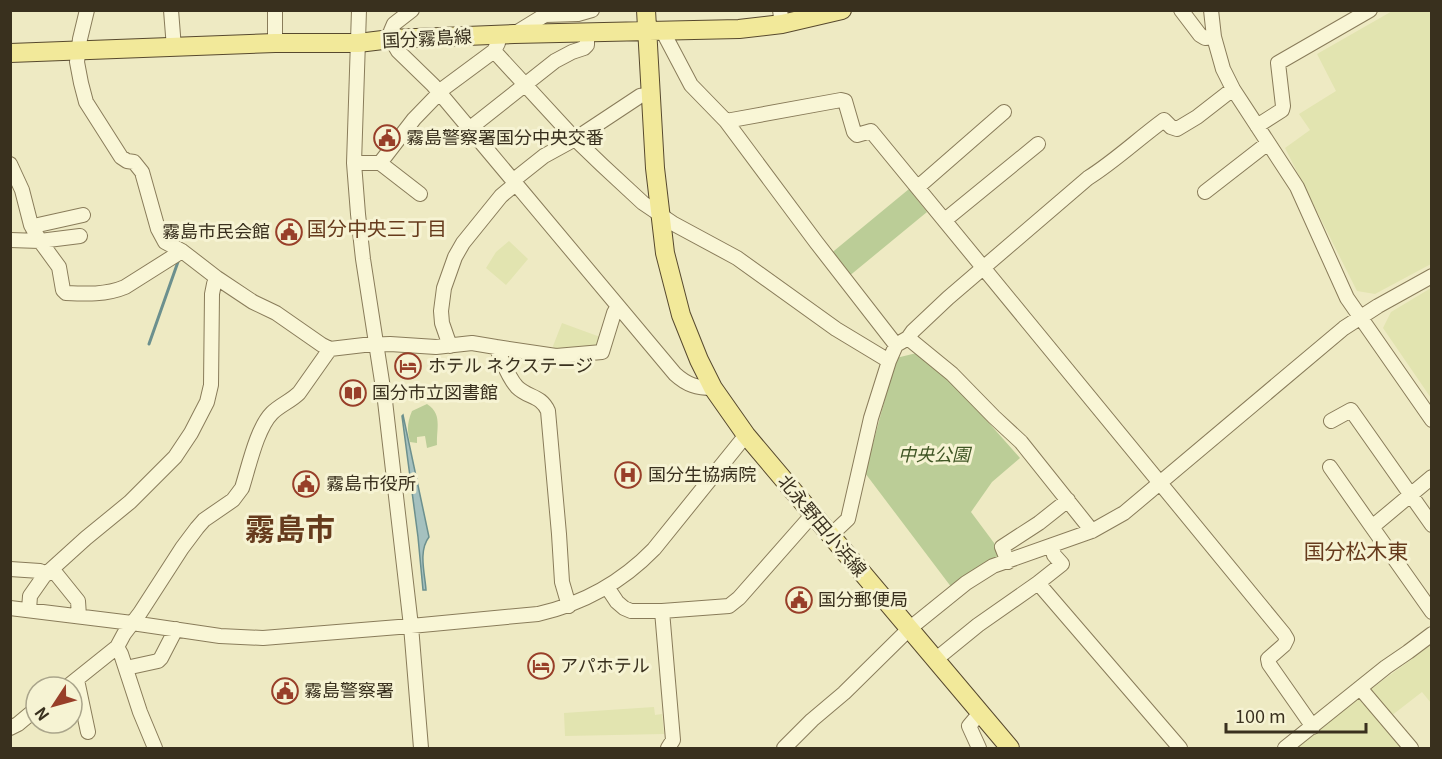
<svg xmlns="http://www.w3.org/2000/svg" width="1442" height="759" viewBox="0 0 1442 759" font-family="Georgia,'Noto Sans JP',serif">
	<style>
		.farmland { fill: #e2e4b0 }
		.green { fill: #bbcd97 }
		.water { fill: #a5c1bf; stroke: #6c908e; stroke-width: 1.5 }
		.lines { fill: none; stroke-linecap: round; stroke-linejoin: round }
		.stream { stroke: #6c908e; stroke-width: 3 }
		.minor-casing { stroke: #897c5a; stroke-width: 16 }
		.major-casing { stroke: #57492e; stroke-width: 20 }
		.minor { stroke: #f9f6d6; stroke-width: 14 }
		.major { stroke: #f2e99a; stroke-width: 18 }
		.labels { text-anchor: middle; stroke-width: 6; stroke-linejoin: round; paint-order: stroke }
		.street-label { font-size: 18px; fill: #39301e; stroke: #f6f3d3 }
		.poi-label { font-size: 18px; fill: #39301e; stroke: #f6f3d3; text-anchor: start }
		.park-label { font-size: 18px; font-style: italic; fill: #3f5524; stroke: #f6f3d3 }
		.neighbourhood-label { font-size: 20px; fill: #663b1d; stroke: #f6f3d3 }
		.quarter-label { font-size: 21px; fill: #663b1d; stroke: #f6f3d3 }
		.town-label { font-size: 30px; font-weight: bold; fill: #663b1d; stroke: #f6f3d3 }
	</style>
	<rect width="100%" height="100%" fill="#eeeac3"/>
	<path class="farmland" d="M 1394,10 L 1431,11 L 1431,264 L 1375,294 L 1357,291 L 1285,148 L 1310,130 L 1299,114 L 1336,91 L 1317,54 Z
		M 509,241 L 528,259 L 506,285 L 486,268 L 496,252 Z
		M 1431,288 L 1431,398 L 1383,328 L 1391,312 Z
		M 562,323 L 603,338 L 601,347 L 555,351 L 553,346 Z
		M 1431,645 L 1431,703 L 1422,692 L 1391,716 L 1371,689 Z
		M 1358,697 L 1402,748 L 1291,748 Z
		M 654,707 L 655,715 L 662,714 L 664,734 L 565,736 L 564,713 Z"/>
	<path class="green" d="M 909,189 L 927,212 L 848,277 L 829,255 Z
		M 925,351 L 1020,458 L 992,482 L 971,512 L 1003,555 L 955,592 L 865,473 L 896,358 Z
		M 427,404 C 443,414 436,429 437,445 L 427,448 L 425,436 L 417,437 L 417,443 L 410,442 C 407,430 407,423 412,411 Z"/>
	<path class="water" d="M 403,415 L 429,537 C 418,551 425,574 426,590 L 423,590 L 418,537 L 402,416 Z"/>
	<g class="lines">
		<path class="stream" d="M 149,344 L 179,259"/>
		<g class="minor-casing">
			<path id="minor" d="M 87,10 L 80,39 L 77,62 L 81,83 L 86,102 L 121,157 L 127,161 L 134,162 L 142,172 L 158,229 L 165,242 L 182,251 L 217,278 L 253,302 L 276,313 L 322,345 L 330,349 L 364,345 L 390,344 L 436,347 L 472,343 L 496,347 C 503,361 507,376 517,387 C 528,398 541,395 548,411 L 559,534 L 562,582 L 569,606
				M 171,10 L 174,48
				M 275,10 L 275,43
				M 359,10 L 354,163 L 358,214 L 363,259 L 385,401 L 411,626 L 421,748
				M 412,10 L 394,24 L 391,31 L 391,39 L 398,51 L 433,85 L 675,374 C 687,385 697,388 713,388
				M 780,10 L 782,24
				M 1181,10 L 1200,35 L 1205,38 L 1214,37
				M 1211,10 L 1214,37 L 1223,69 L 1233,89 L 1297,187 L 1347,298 L 1432,420
				M 662,30 L 691,85 L 726,121 L 816,242 L 896,345
				M 514,34 L 545,15 L 578,14 L 592,10
				M 494,51 L 575,139 L 602,165 L 643,203 L 674,224 L 737,258 L 836,329 L 889,361
				M 726,121 L 841,100 L 845,101 L 854,132 L 857,135 L 871,131 L 1284,634 L 1287,639 L 1284,645 L 1268,659 L 1269,664 L 1313,727
				M 1257,126 L 1282,110 L 1283,106 L 1278,63 L 1370,10
				M 469,129 L 555,61 L 572,52 L 584,48 L 587,45 L 587,33
				M 354,163 L 380,163 L 414,119 L 444,88 L 494,51 L 498,43
				M 380,163 L 420,194
				M 10,164 L 22,190 L 31,225 L 40,241 L 59,267 L 63,290 L 66,293 C 86,294 106,295 125,287 L 182,251
				M 918,187 L 1004,112
				M 1205,192 L 1268,143
				M 945,220 L 1038,144
				M 33,229 L 38,225 L 83,215
				M 10,240 L 40,241 L 80,236
				M 908,338 L 952,374 L 994,417 L 1021,442 L 1092,531
				M 450,346 L 442,323 L 441,311 L 444,288 L 455,257 L 463,243 L 501,196 L 513,186 L 515,179 L 544,156 L 575,139 L 640,96 L 652,94
				M 496,347 L 556,356 L 602,352 L 614,313 L 618,306
				M 1331,421 L 1351,410 L 1432,525
				M 1330,467 L 1372,527
				M 1432,477 L 1372,527 L 1432,612
				M 831,535 L 848,519 L 871,418 L 889,361 L 896,345 L 908,338 L 913,331 L 948,298 L 1088,178 C 1115,161 1138,139 1164,120 L 1171,127 L 1177,129 L 1197,117 L 1233,89
				M 1008,562 L 1002,547 L 1039,523 L 1068,500
				M 10,569 L 40,571 L 47,574
				M 53,570 L 78,601 L 79,616
				M 1038,583 L 1180,748
				M 607,587 L 617,602 L 624,608 L 631,611 L 662,611 L 729,606 L 739,598 L 813,514
				M 10,608 L 132,623 L 220,636 L 263,638 L 411,626 L 538,614 C 582,604 622,582 654,549 L 746,435
				M 29,610 L 30,596 L 44,576 L 86,538 L 130,502 L 175,457 L 191,433 L 207,402 L 211,385 L 212,294 L 214,284 L 217,278
				M 662,611 L 673,740 L 668,748
				M 117,647 L 121,654 L 140,712 L 155,748
				M 935,660 L 978,625 L 1038,583 L 1062,564 L 1054,555 L 1052,547
				M 126,668 L 158,661 L 161,658 L 176,629
				M 77,680 L 88,732
				M 67,687 L 117,647 L 124,634 L 140,613 L 182,548 L 197,528 L 204,520 L 233,500 L 242,488 C 249,466 257,428 272,413 C 280,405 291,401 299,393 L 330,349
				M 1360,688 L 1411,748
				M 10,728 L 18,724 L 36,709
				M 784,748 L 812,720 L 844,693 L 909,629 L 966,583 L 993,566 L 1092,531 L 1124,513 L 1344,328 L 1378,306 L 1432,276
				M 979,748 L 969,726 L 980,713
				M 1285,748 L 1386,667 L 1408,652 L 1432,634"/>
		</g>
		<g class="major-casing">
			<path id="major" d="M 646,10 L 655,168 L 665,253 L 681,315 L 699,360 L 713,388 L 746,435 L 1010,748
				M 10,53 L 275,43 L 358,43 L 391,39 L 514,34 L 739,29 L 782,24 L 842,10"/>
		</g>
		<use href="#minor" class="minor"/>
		<use href="#major" class="major"/>
	</g>
	<defs>
		<g id="civic-ring" transform="scale(1.35)"><circle r="9.5" fill="#f6f3d3" stroke="#983f29" stroke-width="1.5"/><path d="M-.6-6.5H3V-4.5H.6V-3L4-1V1h2V6H-6V1h2V-1L-.6-3ZM-1.2 2.5V6h2.4V2.5Z" fill="#983f29"/></g>
		<g id="hotel-ring" transform="scale(1.35)"><circle r="9.5" fill="#f6f3d3" stroke="#983f29" stroke-width="1.5"/><path d="M-6-4.5h1.5V1H6V5H4.5V3h-9V5H-6ZM-4 0a1.8 1.8 0 1 1 3.6 0ZM.5 0V-2.5h3Q6-2.5 6 0Z" fill="#983f29"/></g>
		<g id="library-ring" transform="scale(1.35)"><circle r="9.5" fill="#f6f3d3" stroke="#983f29" stroke-width="1.5"/><path d="M-6-4Q-3-5.5-.7-3.5V5Q-3 3-6 4ZM6-4Q3-5.5 .7-3.5V5Q3 3 6 4Z" fill="#983f29"/></g>
		<g id="hospital-ring" transform="scale(1.35)"><circle r="9.5" fill="#f6f3d3" stroke="#983f29" stroke-width="1.5"/><path d="M-5-5h3v3.5h4V-5h3V5h-3V1.5h-4V5h-3Z" fill="#983f29"/></g>
	</defs>
	<g fill-rule="evenodd">
		<use href="#civic-ring" x="387" y="138"/>
		<use href="#civic-ring" x="289" y="232"/>
		<use href="#hotel-ring" x="408" y="366"/>
		<use href="#library-ring" x="353" y="393"/>
		<use href="#hospital-ring" x="628" y="475"/>
		<use href="#civic-ring" x="306" y="484"/>
		<use href="#civic-ring" x="799" y="600"/>
		<use href="#hotel-ring" x="541" y="666"/>
		<use href="#civic-ring" x="285" y="691"/>
	</g>
	<g class="labels">
		<g class="street-label">
			<text transform="translate(427 39) rotate(-3)" y="6">国分霧島線</text>
			<text transform="translate(822 526) rotate(50)" y="6">北永野田小浜線</text>
		</g>
		<g class="poi-label">
			<text x="406" y="144">霧島警察署国分中央交番</text>
			<text x="270" y="238" text-anchor="end">霧島市民会館</text>
			<text x="428" y="372">ホテル ネクステージ</text>
			<text x="372" y="399">国分市立図書館</text>
			<text x="648" y="481">国分生協病院</text>
			<text x="326" y="490">霧島市役所</text>
			<text x="818" y="606">国分郵便局</text>
			<text x="560" y="672">アパホテル</text>
			<text x="304" y="697">霧島警察署</text>
		</g>
		<g class="park-label">
			<text x="934" y="461">中央公園</text>
		</g>
		<g class="neighbourhood-label">
			<text x="377" y="236">国分中央三丁目</text>
		</g>
		<g class="quarter-label">
			<text x="1356" y="559">国分松木東</text>
		</g>
		<g class="town-label">
			<text x="290" y="540">霧島市</text>
		</g>
	</g>
	<rect width="1442" height="759" fill="none" stroke="#39301e" stroke-width="24"/>
	<g transform="translate(54 705) rotate(234)"><circle r="28" fill="#f6f3d3" stroke="#aaa58b" stroke-width="1.5"/>
	<path d="M0-4.5L10 22L0 15L-10 22Z" fill="#983f29"/>
	<text y="-9" font-size="16" font-weight="bold" text-anchor="middle" fill="#39301e">N</text>
	</g>
	<path d="M1226 723v9h140v-9" fill="none" stroke="#39301e" stroke-width="3"/>
	<text x="1235" y="723" font-size="18" fill="#39301e" stroke="#f6f3d3" stroke-width="4.5" paint-order="stroke">100 m</text>
</svg>
